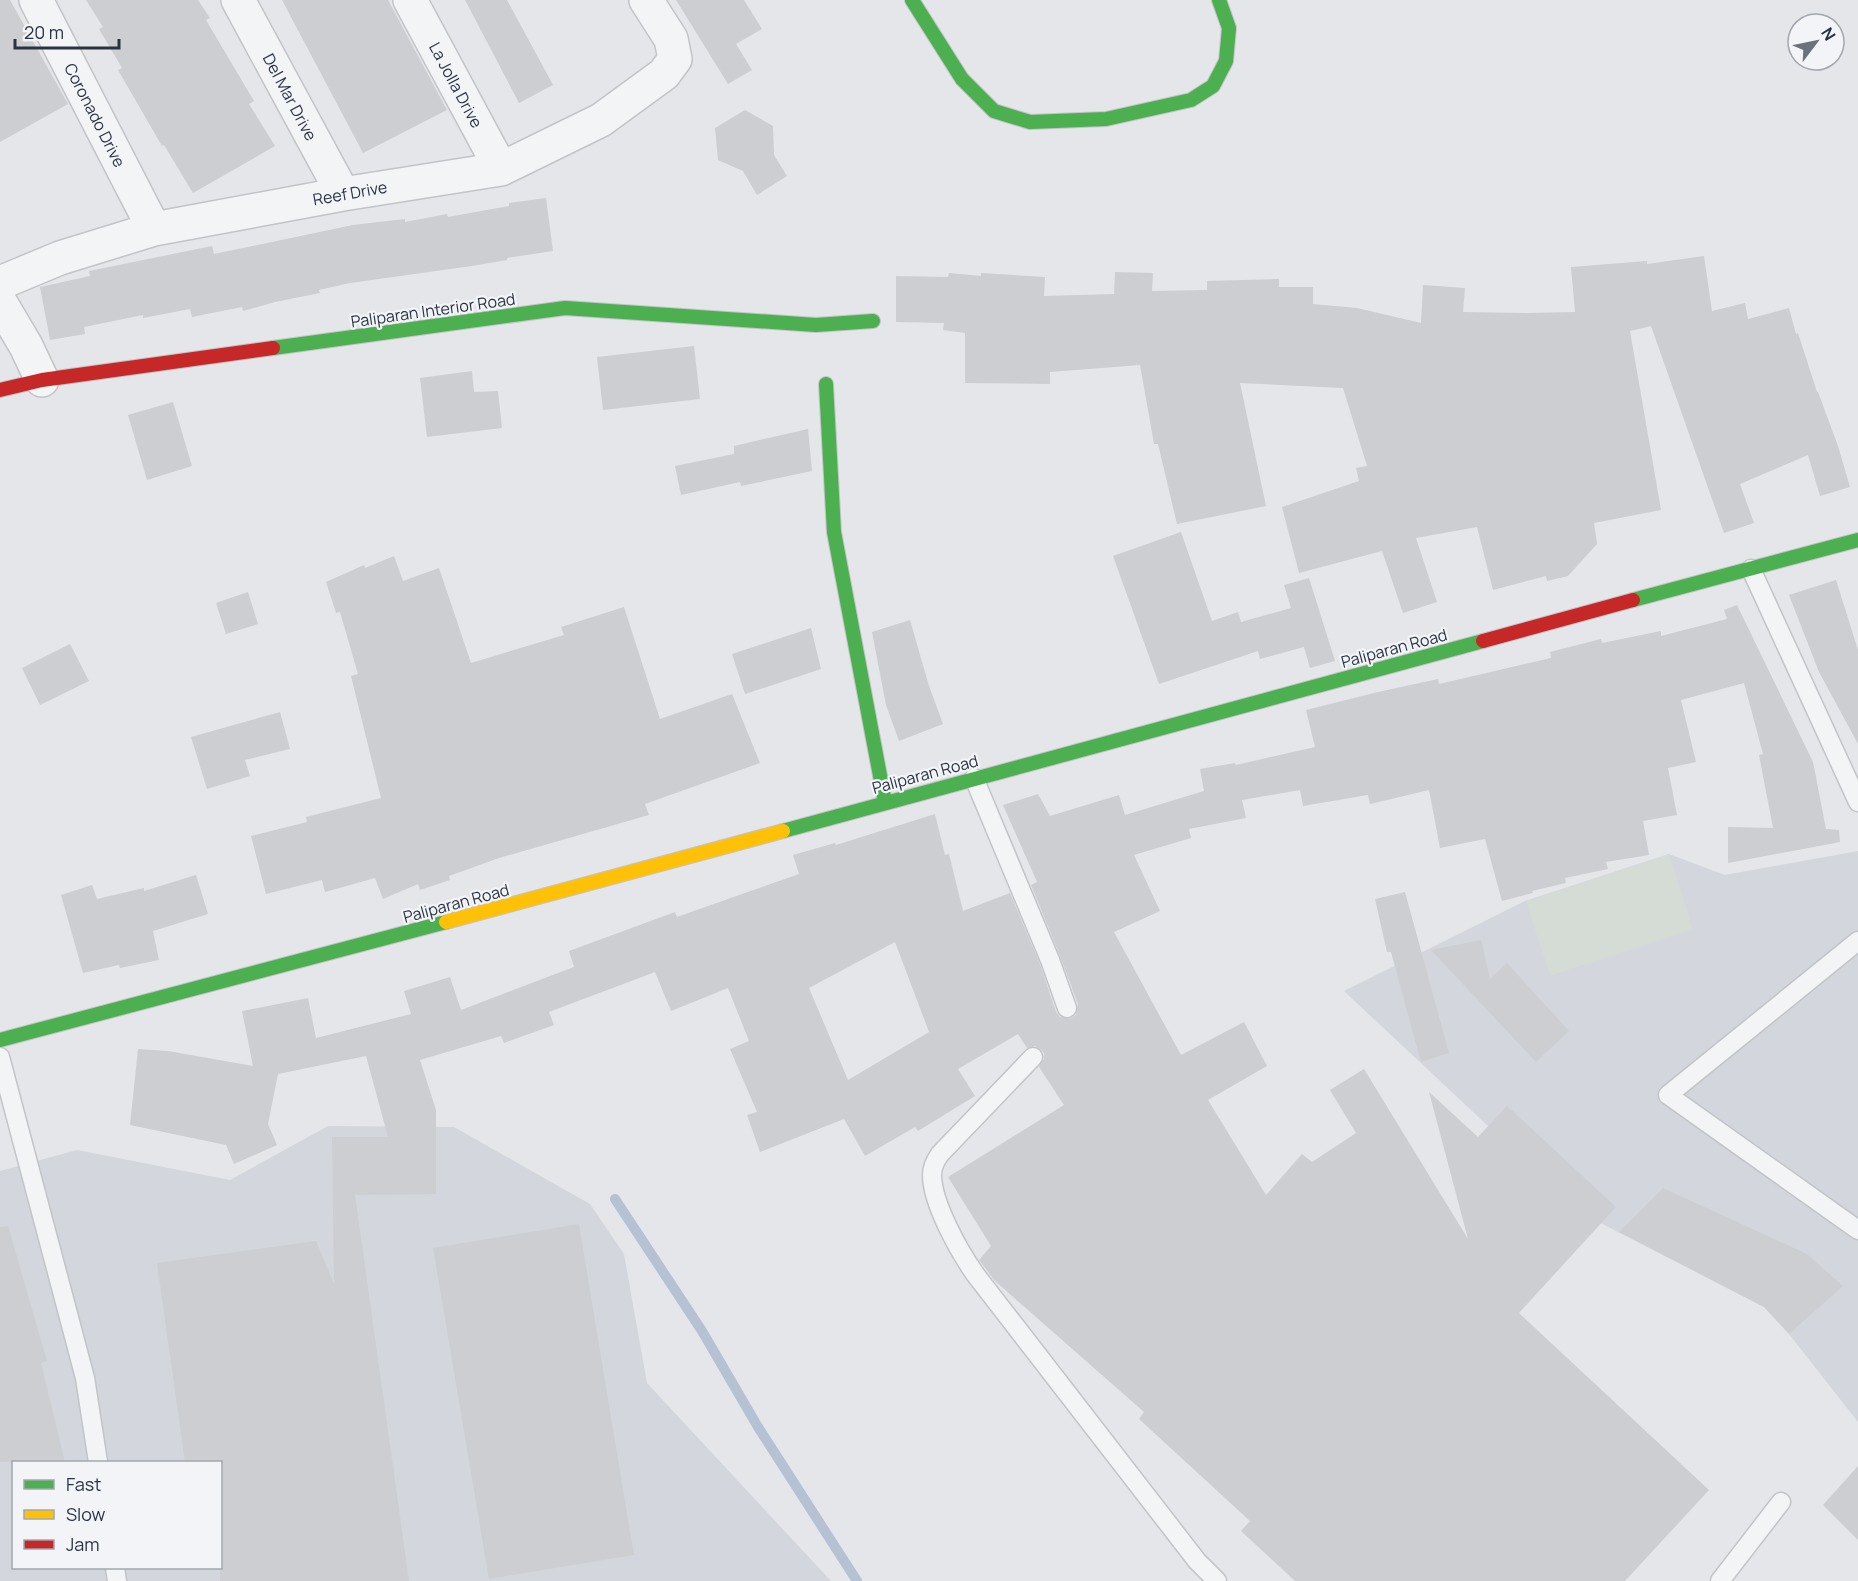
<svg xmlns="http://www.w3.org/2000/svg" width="1858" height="1581" viewBox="0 0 1858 1581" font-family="Manrope,sans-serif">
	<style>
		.built { fill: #d3d6dc; fill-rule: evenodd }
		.green { fill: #d5dcd5 }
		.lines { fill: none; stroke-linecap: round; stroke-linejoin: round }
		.stream { stroke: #b4c2d3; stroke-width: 10 }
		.building { fill: #ccced1; fill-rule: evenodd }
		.lane-casing { stroke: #c2c4c7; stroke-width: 21 }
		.street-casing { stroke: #c2c4c7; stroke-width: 36 }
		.fast-casing { stroke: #c2c4c7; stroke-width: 16 }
		.slow-casing { stroke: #c2c4c7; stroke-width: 16 }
		.jam-casing { stroke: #c2c4c7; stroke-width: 16 }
		.lane { stroke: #f3f4f6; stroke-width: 18 }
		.street { stroke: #f3f4f6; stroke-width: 33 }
		.fast { stroke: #4caf50; stroke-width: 14 }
		.slow { stroke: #ffc107; stroke-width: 14 }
		.jam { stroke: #c62828; stroke-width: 14 }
		.labels { text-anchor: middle; stroke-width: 4.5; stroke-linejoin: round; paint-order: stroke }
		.street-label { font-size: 16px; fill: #2b3342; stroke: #f2f4f8 }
	</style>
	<rect width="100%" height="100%" fill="#e4e6e9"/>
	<path class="built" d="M 1858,851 L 1858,1422 L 1789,1334 L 1764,1307 L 1581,1213 L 1344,991 L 1525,901 L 1669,854 L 1725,875 Z
		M 328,1126 L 454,1127 L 590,1204 L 624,1254 L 647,1383 L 831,1581 L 0,1581 L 0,1171 L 77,1150 L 230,1180 ZM 14,1462 L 220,1462 L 220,1568 L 14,1568 Z"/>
	<path class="green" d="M 1669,854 L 1693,929 L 1550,976 L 1526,901 Z"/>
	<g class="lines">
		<path class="stream" d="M 615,1199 L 702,1331 L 758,1427 L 857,1581"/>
	</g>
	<path class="building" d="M 0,0 L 10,0 L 68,104 L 0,142 Z
		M 86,0 L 198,0 L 210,18 L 206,20 L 254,101 L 249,104 L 275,146 L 193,193 L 164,145 L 162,146 L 118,70 L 122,68 L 99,29 L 103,27 Z
		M 282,0 L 388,0 L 447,110 L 363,153 Z
		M 465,0 L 507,0 L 553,85 L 519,103 Z
		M 676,0 L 744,0 L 762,29 L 736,44 L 752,70 L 728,84 Z
		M 745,110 L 773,126 L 774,155 L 787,176 L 757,195 L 743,171 L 718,160 L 715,128 Z
		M 546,198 L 553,251 L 507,258 L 507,260 L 472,266 L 350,283 L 319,290 L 320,293 L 275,302 L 243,311 L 242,307 L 192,317 L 190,309 L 143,318 L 143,315 L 84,327 L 85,334 L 50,340 L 40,287 L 90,276 L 89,271 L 212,246 L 214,254 L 353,225 L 405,219 L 405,222 L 447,214 L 448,217 L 509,206 L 509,203 Z
		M 1704,256 L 1712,311 L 1745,303 L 1748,319 L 1789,308 L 1796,334 L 1798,333 L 1817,392 L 1818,392 L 1838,446 L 1850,487 L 1820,496 L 1808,455 L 1740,484 L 1754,523 L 1724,533 L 1651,326 L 1630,331 L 1661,510 L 1594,523 L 1597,544 L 1568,576 L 1547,581 L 1546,576 L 1493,590 L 1477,527 L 1416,538 L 1437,602 L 1403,613 L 1382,551 L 1299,573 L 1282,507 L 1359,481 L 1356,468 L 1367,466 L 1343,388 L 1240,383 L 1266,506 L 1177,524 L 1158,444 L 1154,444 L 1140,365 L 1050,372 L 1050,384 L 965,383 L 965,333 L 943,330 L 944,323 L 896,322 L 896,276 L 948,277 L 949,273 L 981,276 L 981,273 L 1045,277 L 1044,296 L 1114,294 L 1115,272 L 1153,273 L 1152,291 L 1207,290 L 1207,281 L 1279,279 L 1279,287 L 1313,287 L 1313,304 L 1357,308 L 1421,323 L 1423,285 L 1465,288 L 1463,312 L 1528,313 L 1575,312 L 1571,267 L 1647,261 L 1647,264 Z
		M 694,346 L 700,399 L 603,410 L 597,357 Z
		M 472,371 L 474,392 L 498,391 L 502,428 L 427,437 L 420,378 Z
		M 173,402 L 192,466 L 147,480 L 128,415 Z
		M 808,429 L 812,471 L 741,486 L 740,482 L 681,495 L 675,466 L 734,454 L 734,446 Z
		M 1181,532 L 1212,621 L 1238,612 L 1241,622 L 1291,608 L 1284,585 L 1309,578 L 1335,661 L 1310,668 L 1304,647 L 1260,659 L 1258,651 L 1159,684 L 1113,556 Z
		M 394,556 L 403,581 L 439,568 L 471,663 L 564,635 L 561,627 L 624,607 L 660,719 L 732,694 L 760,763 L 645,804 L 649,815 L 499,858 L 449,876 L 450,880 L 420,890 L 418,884 L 383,899 L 375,878 L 325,892 L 322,880 L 266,894 L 251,836 L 307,822 L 306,817 L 381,798 L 351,676 L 358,674 L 340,612 L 336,613 L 326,582 L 364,565 L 365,568 Z
		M 1836,580 L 1858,650 L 1858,744 L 1819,672 L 1789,595 Z
		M 248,592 L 258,624 L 226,634 L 216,603 Z
		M 1737,605 L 1813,762 L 1826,829 L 1839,830 L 1840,842 L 1728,863 L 1728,827 L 1773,828 L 1759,755 L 1763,754 L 1744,683 L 1681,700 L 1696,762 L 1668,768 L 1677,815 L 1643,821 L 1649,855 L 1606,862 L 1608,869 L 1565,878 L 1566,883 L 1532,891 L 1533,893 L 1502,901 L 1485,839 L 1440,848 L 1429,790 L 1370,804 L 1368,795 L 1303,806 L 1300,790 L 1242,800 L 1246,818 L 1189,829 L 1191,838 L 1134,855 L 1160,911 L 1114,932 L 1181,1055 L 1244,1022 L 1267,1066 L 1208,1100 L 1266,1195 L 1302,1154 L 1312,1162 L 1356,1133 L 1330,1090 L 1364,1069 L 1468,1239 L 1429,1092 L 1478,1137 L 1507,1106 L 1616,1207 L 1519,1313 L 1709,1490 L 1625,1581 L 1295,1581 L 1241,1531 L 1250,1521 L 1139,1419 L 1144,1412 L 995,1281 L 979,1260 L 991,1246 L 948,1177 L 1064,1105 L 1039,1067 L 1044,1059 L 1044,1053 L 1040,1049 L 1035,1046 L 1027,1048 L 1018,1034 L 958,1069 L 975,1096 L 918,1131 L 915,1127 L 865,1156 L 844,1119 L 760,1152 L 747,1115 L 757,1112 L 730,1049 L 749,1041 L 728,988 L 671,1011 L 655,972 L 549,1012 L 554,1025 L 504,1043 L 501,1036 L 420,1060 L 436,1110 L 436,1194 L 355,1195 L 409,1581 L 220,1581 L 220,1462 L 185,1462 L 157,1263 L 316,1241 L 334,1284 L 332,1137 L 388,1137 L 366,1056 L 278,1074 L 268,1124 L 277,1145 L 234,1164 L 226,1145 L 130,1125 L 138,1049 L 168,1051 L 253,1066 L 242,1011 L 308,998 L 316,1038 L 411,1014 L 404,991 L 450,977 L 461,1010 L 574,967 L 569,951 L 675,912 L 677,917 L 799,874 L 793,855 L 835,843 L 836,845 L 935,814 L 945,855 L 949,854 L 963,911 L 1010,893 L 1040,964 L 1056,1012 L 1060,1017 L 1070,1019 L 1076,1015 L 1078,1004 L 1060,956 L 1031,885 L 1037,882 L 1003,805 L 1038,794 L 1050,816 L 1119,795 L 1125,815 L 1204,791 L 1200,769 L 1235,763 L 1236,765 L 1315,747 L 1306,710 L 1378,692 L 1438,679 L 1439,684 L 1551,658 L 1550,652 L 1601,639 L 1602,643 L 1661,631 L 1661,636 L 1727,619 L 1724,610 ZM 895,942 L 929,1032 L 848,1080 L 809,988 Z
		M 910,620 L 929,686 L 943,724 L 899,741 L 886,705 L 872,632 Z
		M 811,628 L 821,669 L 745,694 L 732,654 Z
		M 70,644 L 89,681 L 40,705 L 22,668 Z
		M 280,712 L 290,749 L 245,760 L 250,776 L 207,789 L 191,737 Z
		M 196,875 L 208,914 L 153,931 L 159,960 L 120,968 L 119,965 L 83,973 L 61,895 L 92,885 L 97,899 L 144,888 L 144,891 Z
		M 1405,892 L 1449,1053 L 1421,1062 L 1391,952 L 1387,952 L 1375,899 Z
		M 1481,940 L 1490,979 L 1507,963 L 1569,1031 L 1536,1062 L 1431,950 Z
		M 1663,1188 L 1807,1254 L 1843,1286 L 1789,1334 L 1764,1307 L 1619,1232 Z
		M 579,1224 L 634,1555 L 489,1579 L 433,1248 Z
		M 8,1226 L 47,1361 L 41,1363 L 65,1462 L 0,1462 L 0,1227 Z
		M 1858,1466 L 1858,1540 L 1823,1505 Z"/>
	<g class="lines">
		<g class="lane-casing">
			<path id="lane" d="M 1751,569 L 1858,802
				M 974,778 L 1050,960 L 1067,1008
				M 1858,941 L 1668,1095 L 1858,1230
				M 0,1057 L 85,1378 L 98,1462
				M 1033,1057 L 940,1154 C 935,1161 932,1167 932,1175 C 932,1203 959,1251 975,1274 L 1197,1561 L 1217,1581
				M 115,1568 L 117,1581
				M 1720,1581 L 1781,1502"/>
		</g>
		<g class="street-casing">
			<path id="street" d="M 36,0 L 154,229
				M 238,0 L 343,194
				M 410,0 L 501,169
				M 0,283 L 60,258 L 154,229 L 343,194 L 501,169 L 601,120 L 664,74 L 675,59 L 671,39 L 646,0
				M 0,302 L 26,346 L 42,380"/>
		</g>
		<g class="fast-casing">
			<path id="fast" d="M 912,0 L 962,79 L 994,111 L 1030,122 L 1106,119 L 1191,100 L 1213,86 L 1226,61 L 1229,28 L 1219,0
				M 273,348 L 565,308 L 816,325 L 873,321
				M 826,384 L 834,532 L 885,802
				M 1633,600 L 1858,540
				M 783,831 L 1483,641
				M 0,1040 L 446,922"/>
		</g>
		<g class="slow-casing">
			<path id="slow" d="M 446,922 L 783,831"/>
		</g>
		<g class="jam-casing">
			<path id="jam" d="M 0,390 L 42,380 L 273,348
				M 1483,641 L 1633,600"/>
		</g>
		<use href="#lane" class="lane"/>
		<use href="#street" class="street"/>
		<use href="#fast" class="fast"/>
		<use href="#slow" class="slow"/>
		<use href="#jam" class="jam"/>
	</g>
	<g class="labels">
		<g class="street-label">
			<text transform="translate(456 85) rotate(62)" y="6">La Jolla Drive</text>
			<text transform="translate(290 97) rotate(62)" y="6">Del Mar Drive</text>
			<text transform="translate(95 115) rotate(63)" y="6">Coronado Drive</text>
			<text transform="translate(350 193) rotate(-10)" y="6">Reef Drive</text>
			<text transform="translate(433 310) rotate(-8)" y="6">Paliparan Interior Road</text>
			<text transform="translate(1394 648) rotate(-15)" y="6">Paliparan Road</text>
			<text transform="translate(925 774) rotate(-15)" y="6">Paliparan Road</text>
			<text transform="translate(456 903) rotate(-15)" y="6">Paliparan Road</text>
		</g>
	</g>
	<rect x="12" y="1461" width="210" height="108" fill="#f2f4f8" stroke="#a2a7af" stroke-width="1.5"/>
	<rect x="24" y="1480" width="30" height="9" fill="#4caf50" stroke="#a2a7af" stroke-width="1.5"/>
	<text x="66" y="1491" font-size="18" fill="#2b3342">Fast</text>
	<rect x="24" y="1510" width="30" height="9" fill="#ffc107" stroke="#a2a7af" stroke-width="1.5"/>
	<text x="66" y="1521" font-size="18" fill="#2b3342">Slow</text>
	<rect x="24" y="1540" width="30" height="9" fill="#c62828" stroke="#a2a7af" stroke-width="1.5"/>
	<text x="66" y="1551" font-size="18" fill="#2b3342">Jam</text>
	<g transform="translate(1816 42) rotate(58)"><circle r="28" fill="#f2f4f8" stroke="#a2a7af" stroke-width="1.5"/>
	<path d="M0-4.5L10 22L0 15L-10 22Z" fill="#6c727c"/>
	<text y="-9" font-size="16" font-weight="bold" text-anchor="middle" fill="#2b3342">N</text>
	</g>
	<path d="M15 39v9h104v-9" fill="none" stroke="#2b3342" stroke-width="3"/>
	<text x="24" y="39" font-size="18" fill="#2b3342" stroke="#f2f4f8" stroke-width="4.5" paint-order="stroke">20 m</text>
</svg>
